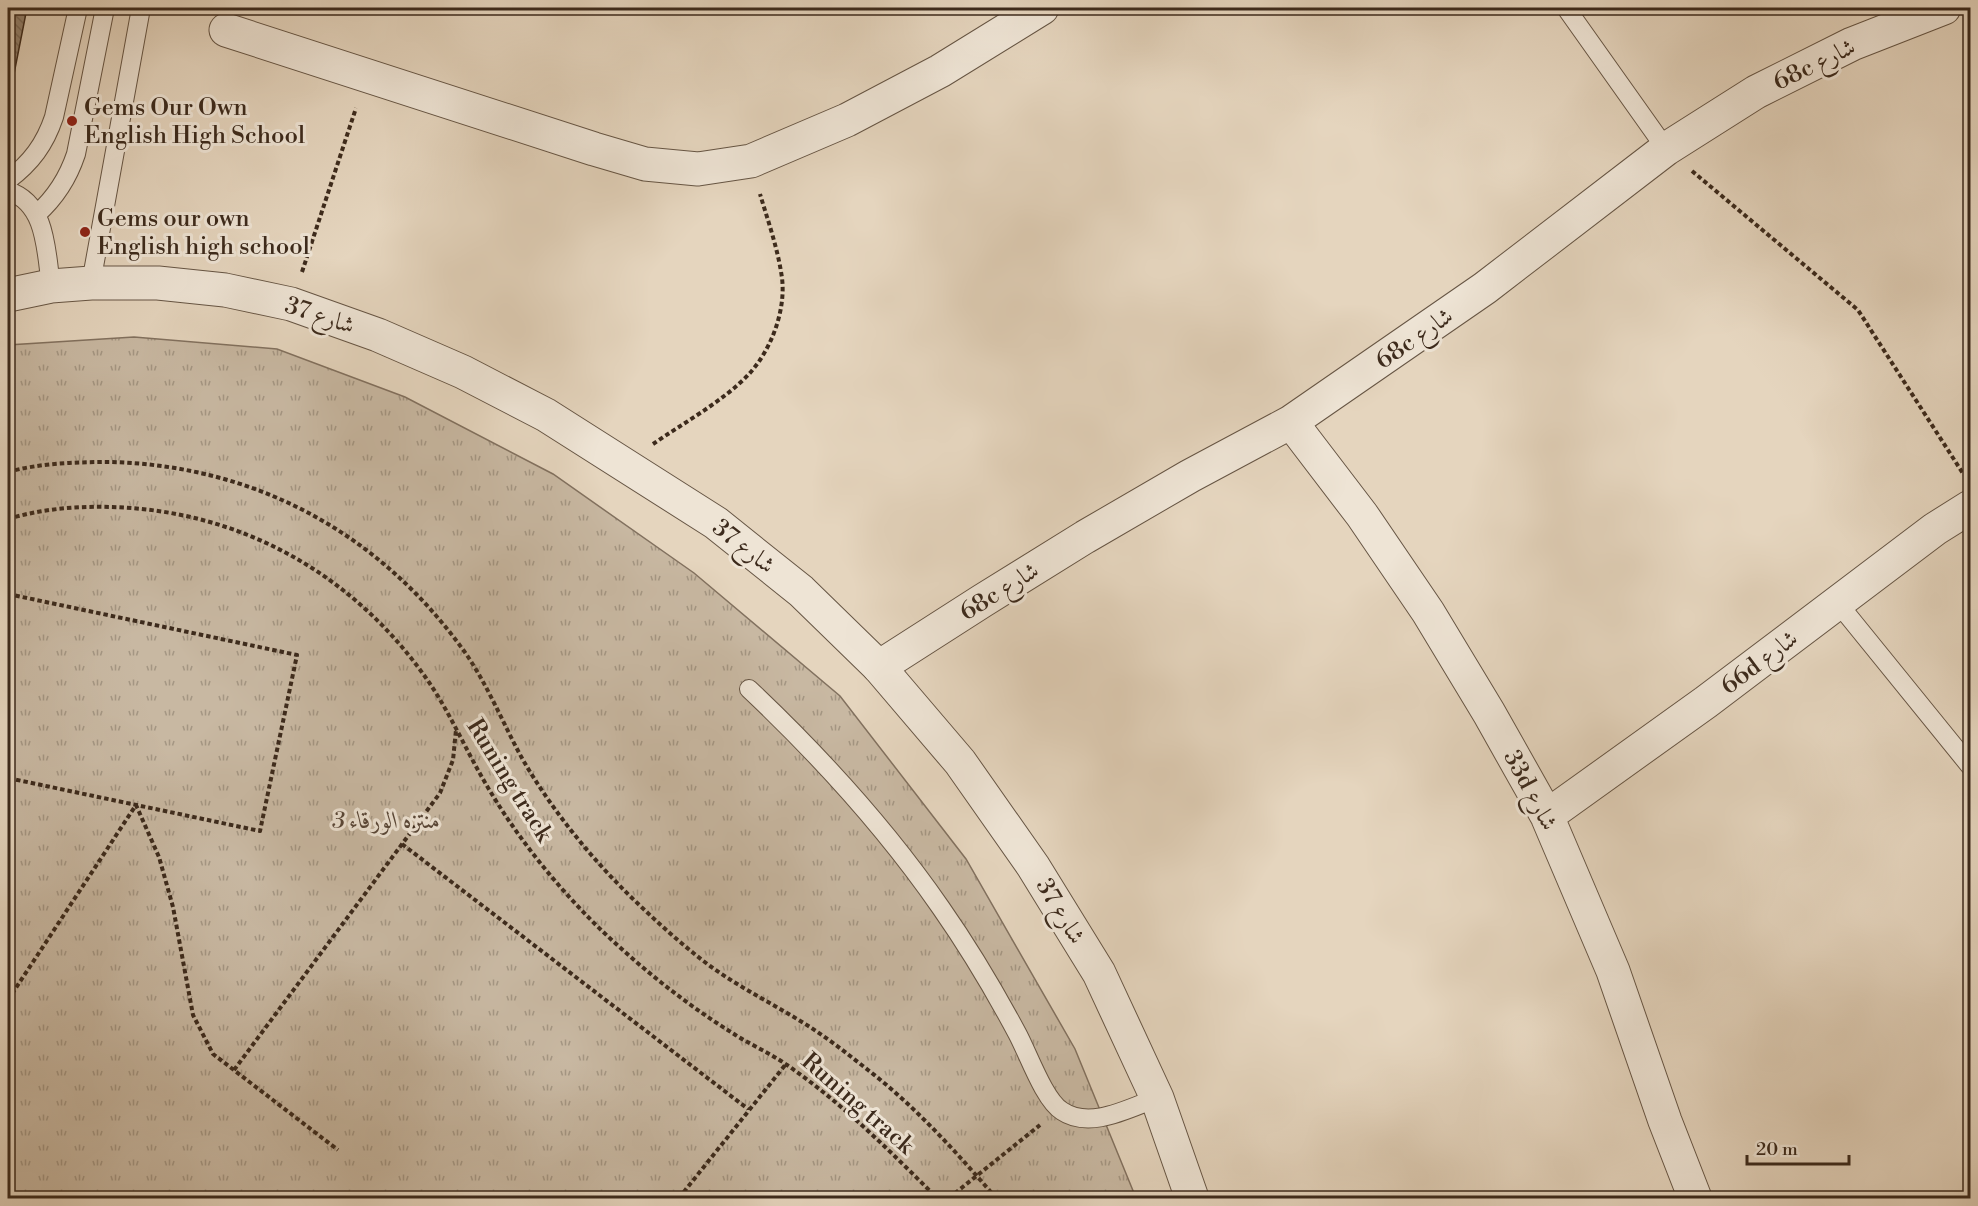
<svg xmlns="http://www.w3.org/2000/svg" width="1978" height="1206" viewBox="0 0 1978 1206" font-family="'Libre Bodoni',Amiri,serif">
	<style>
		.park { fill: url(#park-tufts); stroke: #82715f; stroke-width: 1.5 }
		.building { fill: url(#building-back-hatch); stroke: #3c2a1c; stroke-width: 1.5 }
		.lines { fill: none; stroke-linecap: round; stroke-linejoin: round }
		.service-casing { stroke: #654; stroke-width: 20 }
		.minor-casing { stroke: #654; stroke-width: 35 }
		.tertiary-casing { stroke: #654; stroke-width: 35 }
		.path { stroke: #3c2a1c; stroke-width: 4; stroke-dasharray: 4.5 3; stroke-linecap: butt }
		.service { stroke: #eee4d5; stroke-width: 18 }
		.minor { stroke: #eee4d5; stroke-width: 33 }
		.tertiary { stroke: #eee4d5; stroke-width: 33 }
		.poi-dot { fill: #8f2418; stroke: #eee4d5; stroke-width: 2 }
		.labels { text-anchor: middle; stroke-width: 6; stroke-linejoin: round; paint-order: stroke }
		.street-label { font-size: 24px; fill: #3c2a1c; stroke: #eee4d5 }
		.poi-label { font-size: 24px; fill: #3c2a1c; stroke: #eee4d5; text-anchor: start }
		.park-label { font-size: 24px; font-style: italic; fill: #584637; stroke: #eee4d5 }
	</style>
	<defs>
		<pattern id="park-tufts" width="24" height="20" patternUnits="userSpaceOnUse" patternTransform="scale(1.5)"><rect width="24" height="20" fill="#c8b8a2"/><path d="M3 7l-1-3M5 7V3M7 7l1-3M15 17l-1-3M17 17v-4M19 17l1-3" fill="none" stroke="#a49683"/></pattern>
		<pattern id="building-back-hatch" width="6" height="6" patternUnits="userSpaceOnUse" patternTransform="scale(1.5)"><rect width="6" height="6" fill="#948370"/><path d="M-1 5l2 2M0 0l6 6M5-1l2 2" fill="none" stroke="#7a6b5b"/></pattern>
	</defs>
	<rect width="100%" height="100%" fill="#e5d5be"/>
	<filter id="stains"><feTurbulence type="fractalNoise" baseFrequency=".00333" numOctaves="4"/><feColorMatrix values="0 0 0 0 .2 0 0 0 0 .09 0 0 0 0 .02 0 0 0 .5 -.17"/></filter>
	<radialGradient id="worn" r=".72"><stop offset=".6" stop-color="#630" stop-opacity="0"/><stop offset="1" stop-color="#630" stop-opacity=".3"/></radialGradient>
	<path class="park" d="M 134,337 L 277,349 L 405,397 L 553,474 L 694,573 L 840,696 L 966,859 L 1075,1049 L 1136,1198 L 8,1198 L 8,345 Z"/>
	<path class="building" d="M 8,8 L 27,8 L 14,74 L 8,73 Z"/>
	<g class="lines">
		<g class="service-casing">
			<path id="service" d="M 1566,8 L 1666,149
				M 8,180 C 31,163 45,144 54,117 L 78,8
				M 8,191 C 47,203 46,252 51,286
				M 37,214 C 56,197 68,178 76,154 L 105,8
				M 91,283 L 141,8
				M 1837,602 L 1970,766
				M 749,689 C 821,757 885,827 941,908 C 969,948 994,990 1017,1033 C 1028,1053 1044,1100 1062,1111 C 1090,1130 1129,1108 1157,1098"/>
		</g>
		<g class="minor-casing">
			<path id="minor" d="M 226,30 L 594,149 L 645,164 L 698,169 L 751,161 L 847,120 L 940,71 L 1042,8
				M 1291,422 L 1362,515 L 1428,612 L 1489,713 L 1547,816 L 1613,971 L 1665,1121 L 1695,1198
				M 879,667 L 982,601 L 1085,537 L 1190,476 L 1291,422 L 1485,288 L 1666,149 L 1756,92 L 1852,44 L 1944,8
				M 1547,816 L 1706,702 L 1935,529 L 1970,507"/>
		</g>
		<g class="tertiary-casing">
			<path id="tertiary" d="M 8,295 L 51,286 L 91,283 L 158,283 L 225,290 L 291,304 L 378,335 L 463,372 L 546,415 L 716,523 L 801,591 L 879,667 L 960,762 L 1033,866 L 1099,973 L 1157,1098 L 1192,1198"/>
		</g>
		<path class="path" d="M 1692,171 L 1858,310 L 1964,475
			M 302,272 L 356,108
			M 653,444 C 682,424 725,400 749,374 C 771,350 786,311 782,278 C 778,249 768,221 760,194
			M 8,472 C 40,463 77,462 111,462 C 256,466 379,533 464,651 C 488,685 503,724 523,760 C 552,810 590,857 632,898 C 657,922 682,945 710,966 C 742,989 777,1006 810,1027 C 830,1040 849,1055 868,1070 C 916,1107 957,1153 996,1198
			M 8,519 C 41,509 76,506 110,507 C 239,510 352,573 426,678 C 448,709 464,746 483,779 C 513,832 552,881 595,924 C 637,965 684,1003 734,1034 C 751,1045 770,1053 787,1065 C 842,1103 890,1151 937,1198
			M 8,594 L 297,655 L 260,831 L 8,778
			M 402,844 L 748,1109
			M 8,1000 L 136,805 L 159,857 L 173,907 L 193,1015 L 213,1054 L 338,1150
			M 234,1070 L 440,793 L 453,760 L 456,730
			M 679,1198 L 786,1064
			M 949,1198 L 1040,1125"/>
		<use href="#service" class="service"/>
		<use href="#minor" class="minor"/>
		<use href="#tertiary" class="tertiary"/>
	</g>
	<g class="poi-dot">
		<circle cx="72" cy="121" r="6"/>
		<circle cx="85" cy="232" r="6"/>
	</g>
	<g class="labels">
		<g class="street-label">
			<text transform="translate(1814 64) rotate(-26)" y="8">68c شارع</text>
			<text transform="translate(320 315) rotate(18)" y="8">شارع 37</text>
			<text transform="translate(1414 338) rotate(-35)" y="8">68c شارع</text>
			<text transform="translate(744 546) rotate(38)" y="8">شارع 37</text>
			<text transform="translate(999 591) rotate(-32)" y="8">68c شارع</text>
			<text transform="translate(1759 662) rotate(-37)" y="8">66d شارع</text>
			<text transform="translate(510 780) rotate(58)" y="8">Runing track</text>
			<text transform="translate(1531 790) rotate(62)" y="8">33d شارع</text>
			<text transform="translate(1061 911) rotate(59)" y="8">شارع 37</text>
			<text transform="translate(858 1103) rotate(41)" y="8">Runing track</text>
		</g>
		<g class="poi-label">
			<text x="84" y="115">Gems Our Own<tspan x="84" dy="28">English High School</tspan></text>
			<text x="97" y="226">Gems our own<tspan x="97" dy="28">English high school</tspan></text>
		</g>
		<g class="park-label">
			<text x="386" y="828">منتزه الورقاء 3</text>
		</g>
	</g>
	<rect width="1978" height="1206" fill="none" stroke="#e5d5be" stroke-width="30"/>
	<rect x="9" y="9" width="1960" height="1188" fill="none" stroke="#3c2a1c" stroke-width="3"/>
	<rect x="15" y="15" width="1948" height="1176" fill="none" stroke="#3c2a1c" stroke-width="1.5"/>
	<path d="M1747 1155v9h102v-9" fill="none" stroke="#3c2a1c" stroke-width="3"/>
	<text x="1756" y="1155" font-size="18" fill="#3c2a1c" stroke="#eee4d5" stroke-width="4.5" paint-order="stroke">20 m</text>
	<rect width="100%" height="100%" filter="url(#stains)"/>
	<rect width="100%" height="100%" fill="url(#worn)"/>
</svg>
